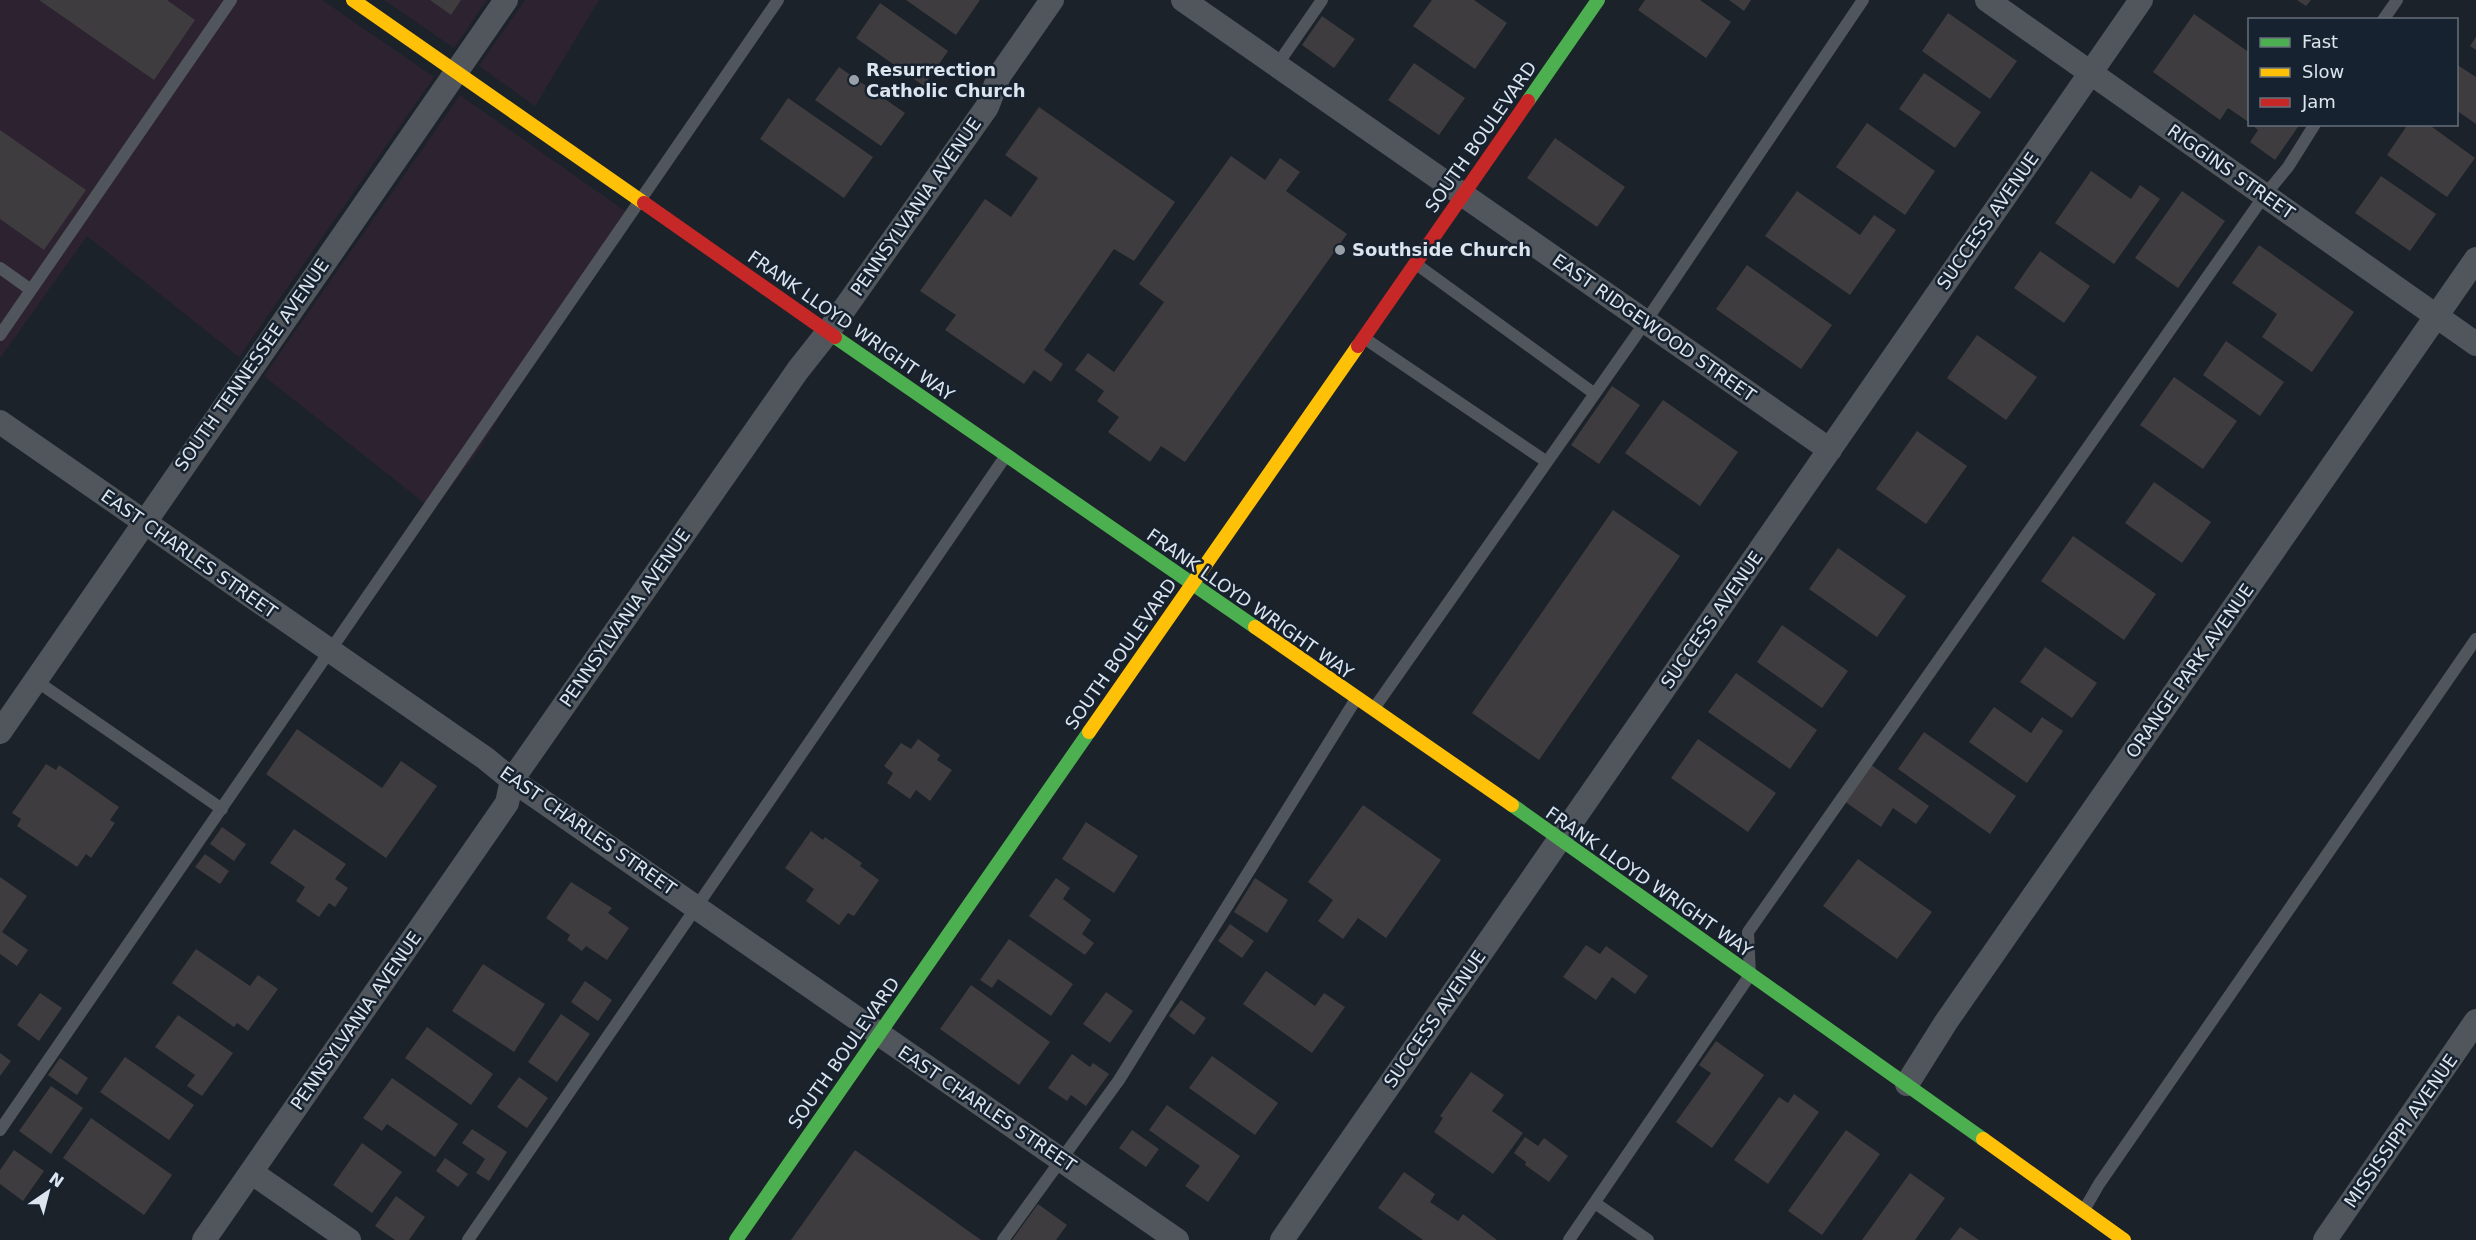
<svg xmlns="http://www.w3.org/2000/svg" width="2476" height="1240" viewBox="0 0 2476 1240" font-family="'DejaVu Sans',sans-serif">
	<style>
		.commercial { fill: #2d2330 }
		.building { fill: #3e3c3f }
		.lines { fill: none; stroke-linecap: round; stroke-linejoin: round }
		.lane { stroke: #51565c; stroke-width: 12 }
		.street { stroke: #51565c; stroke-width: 24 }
		.fast { stroke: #4caf50; stroke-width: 14 }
		.slow { stroke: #ffc107; stroke-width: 14 }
		.jam { stroke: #c62828; stroke-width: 14 }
		.poi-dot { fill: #99a0a8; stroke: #16222f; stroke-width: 2 }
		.labels { text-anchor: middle; stroke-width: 5; stroke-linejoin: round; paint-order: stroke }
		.poi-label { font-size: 18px; font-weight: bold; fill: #dce4ed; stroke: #16222f; text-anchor: start }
		.street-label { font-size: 18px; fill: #dce4ed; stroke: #16222f }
	</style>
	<rect width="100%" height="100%" fill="#1c2229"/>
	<path class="commercial" d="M 0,0 L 322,0 L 434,77 L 239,357 L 87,236 L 0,358 Z
		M 384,0 L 487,0 L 454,48 Z
		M 525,0 L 599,0 L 535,106 L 479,66 Z
		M 460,95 L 625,211 L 479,450 L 433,510 L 264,376 Z"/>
	<path class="building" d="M 39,0 L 167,0 L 195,20 L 154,80 Z
		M 430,0 L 461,0 L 451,15 Z
		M 906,0 L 980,0 L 956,35 Z
		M 1432,0 L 1474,0 L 1507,23 L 1475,69 L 1413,26 Z
		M 1645,0 L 1700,0 L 1731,22 L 1706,58 L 1638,10 Z
		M 1729,0 L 1751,0 L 1744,11 Z
		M 2297,0 L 2311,0 L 2306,6 Z
		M 880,3 L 948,51 L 924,86 L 856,38 Z
		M 1948,13 L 2017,61 L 1990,99 L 1922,51 Z
		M 2194,14 L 2250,53 L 2250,123 L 2228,108 L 2220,120 L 2153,72 Z
		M 1322,16 L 1355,39 L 1334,68 L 1302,45 Z
		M 2476,37 L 2476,50 L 2470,46 Z
		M 1414,63 L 1465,98 L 1439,135 L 1388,100 Z
		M 2456,64 L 2476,77 L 2476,124 L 2456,110 Z
		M 839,67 L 905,113 L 881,146 L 815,100 Z
		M 1924,73 L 1981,112 L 1955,148 L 1899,109 Z
		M 788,98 L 873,157 L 844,198 L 760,139 Z
		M 1039,107 L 1175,202 L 1134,261 L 1114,249 L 1044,350 L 1063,364 L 1051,382 L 1034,370 L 1024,384 L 945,330 L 956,315 L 920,291 L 985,199 L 1011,217 L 1038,178 L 1005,155 Z
		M 1867,123 L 1935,171 L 1905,215 L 1836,167 Z
		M 2251,124 L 2300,124 L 2275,160 L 2250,142 L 2258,130 Z
		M 2408,124 L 2428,124 L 2475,158 L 2447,197 L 2387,155 Z
		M 0,130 L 86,190 L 44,250 L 0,219 Z
		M 1555,138 L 1625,187 L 1597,227 L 1527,178 Z
		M 1231,156 L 1265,180 L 1280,158 L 1300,172 L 1286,191 L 1347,234 L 1185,462 L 1161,446 L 1150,462 L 1108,432 L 1119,417 L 1097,401 L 1104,391 L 1075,370 L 1088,353 L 1114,372 L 1164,302 L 1139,284 Z
		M 2091,171 L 2131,199 L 2140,185 L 2160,199 L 2114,264 L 2055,223 Z
		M 2381,176 L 2436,214 L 2410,251 L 2355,213 Z
		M 1797,191 L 1860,235 L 1874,215 L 1896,230 L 1850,295 L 1765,236 Z
		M 2182,191 L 2225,221 L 2178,288 L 2135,258 Z
		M 2259,245 L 2354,312 L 2312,372 L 2262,337 L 2277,314 L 2232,283 Z
		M 2040,251 L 2090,286 L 2064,323 L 2014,288 Z
		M 1747,265 L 1832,325 L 1801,369 L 1716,309 Z
		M 1977,335 L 2037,377 L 2006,420 L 1947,378 Z
		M 2226,341 L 2284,382 L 2260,416 L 2203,375 Z
		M 2174,377 L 2237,421 L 2203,469 L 2140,425 Z
		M 1612,386 L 1640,405 L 1599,464 L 1571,445 Z
		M 1663,400 L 1738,452 L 1700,506 L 1625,453 Z
		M 1917,431 L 1967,466 L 1926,524 L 1876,489 Z
		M 2154,482 L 2211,522 L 2182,563 L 2125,523 Z
		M 1613,510 L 1680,556 L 1539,760 L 1472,713 Z
		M 2073,536 L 2156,594 L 2124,640 L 2041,581 Z
		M 1838,548 L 1906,596 L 1877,637 L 1809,589 Z
		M 1782,625 L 1848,671 L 1822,708 L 1757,662 Z
		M 2045,647 L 2097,683 L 2072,718 L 2020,682 Z
		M 1736,673 L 1817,730 L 1790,769 L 1708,712 Z
		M 1994,707 L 2031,733 L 2042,717 L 2063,731 L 2027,783 L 1969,742 Z
		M 297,729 L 382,788 L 401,761 L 437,786 L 386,858 L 266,774 Z
		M 1924,732 L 2016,796 L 1990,834 L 1898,769 Z
		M 918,739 L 940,755 L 937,760 L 952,770 L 930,801 L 916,790 L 910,799 L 887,783 L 893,773 L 884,766 L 901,743 L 911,749 Z
		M 1698,739 L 1776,793 L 1748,832 L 1671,778 Z
		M 46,764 L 56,770 L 59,765 L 119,807 L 110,820 L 115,823 L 91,858 L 86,854 L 77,867 L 17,826 L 21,819 L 12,813 Z
		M 1870,764 L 1929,806 L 1916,824 L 1893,808 L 1881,827 L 1844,801 Z
		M 1363,805 L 1441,860 L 1386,938 L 1358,918 L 1343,939 L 1318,921 L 1333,900 L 1308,882 Z
		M 1086,822 L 1138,856 L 1114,893 L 1062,859 Z
		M 222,827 L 246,844 L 234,861 L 210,844 Z
		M 294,829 L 346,864 L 335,879 L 348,888 L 335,907 L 329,903 L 319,917 L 296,901 L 305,887 L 270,863 Z
		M 811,831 L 823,840 L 825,837 L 862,863 L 860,866 L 879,880 L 854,916 L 848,913 L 839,925 L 806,901 L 814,889 L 785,868 Z
		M 205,854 L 229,871 L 220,884 L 195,867 Z
		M 1858,859 L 1932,912 L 1897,959 L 1823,906 Z
		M 0,877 L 27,896 L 2,932 L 28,950 L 17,966 L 0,954 Z
		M 1056,878 L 1070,888 L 1063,899 L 1091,920 L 1082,934 L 1094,943 L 1085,955 L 1029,916 Z
		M 1255,878 L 1288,900 L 1267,933 L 1234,912 Z
		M 571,882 L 612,908 L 608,913 L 629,928 L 607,960 L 586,946 L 582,951 L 567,940 L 570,935 L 546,918 Z
		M 1230,924 L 1254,941 L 1242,958 L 1218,941 Z
		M 1009,939 L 1073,984 L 1051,1016 L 998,979 L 992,988 L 980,980 Z
		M 1586,945 L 1600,954 L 1606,946 L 1648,976 L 1635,994 L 1612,977 L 1596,1000 L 1563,977 Z
		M 196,949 L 250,986 L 258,975 L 278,989 L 248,1031 L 237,1023 L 234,1027 L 172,983 Z
		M 483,964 L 545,1004 L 514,1052 L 452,1011 Z
		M 1266,971 L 1315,1006 L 1324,993 L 1345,1007 L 1312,1053 L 1243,1004 Z
		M 585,981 L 612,1000 L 598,1021 L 571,1002 Z
		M 971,985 L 1050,1042 L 1019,1085 L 940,1029 Z
		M 1106,992 L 1133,1011 L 1110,1043 L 1083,1024 Z
		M 40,993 L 62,1008 L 39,1041 L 17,1025 Z
		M 1181,1000 L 1206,1018 L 1194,1035 L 1169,1016 Z
		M 561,1014 L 590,1034 L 557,1082 L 528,1062 Z
		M 178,1015 L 233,1053 L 202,1096 L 187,1086 L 195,1075 L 155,1047 Z
		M 427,1027 L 493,1074 L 471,1105 L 405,1058 Z
		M 1716,1041 L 1764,1075 L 1712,1148 L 1676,1122 L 1711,1073 L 1699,1065 Z
		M 0,1053 L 11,1061 L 0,1076 Z
		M 1072,1054 L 1090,1067 L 1093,1063 L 1109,1074 L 1086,1106 L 1071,1095 L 1067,1101 L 1048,1088 Z
		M 1212,1056 L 1278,1103 L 1255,1135 L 1189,1088 Z
		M 125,1057 L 194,1105 L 169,1140 L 100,1092 Z
		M 60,1058 L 88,1078 L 77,1095 L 48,1075 Z
		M 1471,1072 L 1504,1095 L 1492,1111 L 1523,1133 L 1493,1174 L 1434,1132 L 1443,1118 L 1440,1116 Z
		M 519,1077 L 548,1098 L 527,1128 L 497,1107 Z
		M 392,1078 L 458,1124 L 435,1157 L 387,1124 L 382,1131 L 363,1118 Z
		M 51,1086 L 83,1108 L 51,1154 L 19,1131 Z
		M 1794,1094 L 1819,1112 L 1768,1184 L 1734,1160 L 1779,1097 L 1788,1103 Z
		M 1167,1105 L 1240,1156 L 1208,1202 L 1185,1186 L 1200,1166 L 1149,1130 Z
		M 91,1118 L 172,1175 L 144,1215 L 63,1158 Z
		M 472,1129 L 507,1152 L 489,1181 L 476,1173 L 485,1159 L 462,1143 Z
		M 1132,1130 L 1159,1149 L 1146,1167 L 1119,1148 Z
		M 1846,1130 L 1880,1154 L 1822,1235 L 1788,1211 Z
		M 1525,1137 L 1538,1146 L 1544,1138 L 1568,1156 L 1549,1182 L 1525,1165 L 1526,1162 L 1514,1153 Z
		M 362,1143 L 402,1172 L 372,1213 L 333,1185 Z
		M 14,1150 L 44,1171 L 23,1201 L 0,1184 L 0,1170 Z
		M 855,1150 L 981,1240 L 791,1240 Z
		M 445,1158 L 468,1174 L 458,1187 L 436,1171 Z
		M 1404,1172 L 1435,1194 L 1430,1202 L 1458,1221 L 1463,1214 L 1497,1240 L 1423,1240 L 1378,1208 Z
		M 1910,1173 L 1945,1198 L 1915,1240 L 1862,1240 Z
		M 396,1196 L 425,1217 L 409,1240 L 395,1240 L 375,1226 Z
		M 1038,1204 L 1067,1225 L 1056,1240 L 1012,1240 Z
		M 1960,1227 L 1979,1240 L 1950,1240 Z"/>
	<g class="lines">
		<path class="lane" d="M 2383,20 L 2397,0
			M 1277,65 L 1322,0
			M 1416,264 L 1595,394
			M 0,268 L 31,290
			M 0,335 L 231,0
			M 1364,338 L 1547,462
			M 35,680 L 222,809
			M 1375,707 L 1646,321 L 1863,0
			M 0,1130 L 778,0
			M 1595,1203 L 1648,1240
			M 2084,1210 L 2099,1184 L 2476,639
			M 468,1240 L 1005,457
			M 1003,1240 L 1119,1080 L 1356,699
			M 1569,1240 L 1750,975 L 1748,932 L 2264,196 L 2288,167 L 2315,124"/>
		<path class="street" d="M 1183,0 L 1830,450
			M 1987,0 L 2476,344
			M 0,422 L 485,758 L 512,780 L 1177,1240
			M 0,732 L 506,0
			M 1907,1084 L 1946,1022 L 2476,259
			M 251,1172 L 349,1240
			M 204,1240 L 507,803 L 512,780 L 798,370 L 828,332 L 987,107 L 999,76 L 1052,0
			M 1282,1240 L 2141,0
			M 2325,1240 L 2476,1021"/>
		<path class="fast" d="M 1528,101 L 1598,0
			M 835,337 L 1255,627
			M 1512,805 L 1983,1139
			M 736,1240 L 1089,732"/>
		<path class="slow" d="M 353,0 L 644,203
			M 1255,627 L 1512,805
			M 1089,732 L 1358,346
			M 1983,1139 L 2124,1240"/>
		<path class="jam" d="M 644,203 L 835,337
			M 1358,346 L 1528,101"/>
	</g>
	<g class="poi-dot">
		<circle cx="854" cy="80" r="6"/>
		<circle cx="1340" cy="250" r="6"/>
	</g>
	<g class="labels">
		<g class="poi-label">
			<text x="866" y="76">Resurrection<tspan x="866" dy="21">Catholic Church</tspan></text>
			<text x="1352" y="256">Southside Church</text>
		</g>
		<g class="street-label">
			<text transform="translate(1481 137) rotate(-55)" y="6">SOUTH BOULEVARD</text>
			<text transform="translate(2231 172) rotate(35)" y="6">RIGGINS STREET</text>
			<text transform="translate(916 207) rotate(-55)" y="6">PENNSYLVANIA AVENUE</text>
			<text transform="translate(1988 221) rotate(-55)" y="6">SUCCESS AVENUE</text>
			<text transform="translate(851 326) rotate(35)" y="6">FRANK LLOYD WRIGHT WAY</text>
			<text transform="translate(1654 328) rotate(35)" y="6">EAST RIDGEWOOD STREET</text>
			<text transform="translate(252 365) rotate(-55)" y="6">SOUTH TENNESSEE AVENUE</text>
			<text transform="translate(189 554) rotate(35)" y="6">EAST CHARLES STREET</text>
			<text transform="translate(1250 604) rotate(35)" y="6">FRANK LLOYD WRIGHT WAY</text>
			<text transform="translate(625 618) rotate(-55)" y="6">PENNSYLVANIA AVENUE</text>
			<text transform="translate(1712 620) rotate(-55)" y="6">SUCCESS AVENUE</text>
			<text transform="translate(1121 654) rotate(-55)" y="6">SOUTH BOULEVARD</text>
			<text transform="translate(2190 671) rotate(-55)" y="6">ORANGE PARK AVENUE</text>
			<text transform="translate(588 831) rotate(35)" y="6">EAST CHARLES STREET</text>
			<text transform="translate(1649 882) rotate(35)" y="6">FRANK LLOYD WRIGHT WAY</text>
			<text transform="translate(1435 1019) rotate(-55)" y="6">SUCCESS AVENUE</text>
			<text transform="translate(356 1021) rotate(-55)" y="6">PENNSYLVANIA AVENUE</text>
			<text transform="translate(844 1053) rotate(-55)" y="6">SOUTH BOULEVARD</text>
			<text transform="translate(987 1109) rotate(34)" y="6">EAST CHARLES STREET</text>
			<text transform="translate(2401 1131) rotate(-55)" y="6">MISSISSIPPI AVENUE</text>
		</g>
	</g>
	<rect x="2248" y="18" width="210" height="108" fill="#16222f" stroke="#65707b" stroke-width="1.5"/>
	<rect x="2260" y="38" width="30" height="9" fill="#4caf50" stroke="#65707b" stroke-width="1.5"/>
	<text x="2302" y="48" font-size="18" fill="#dce4ed">Fast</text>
	<rect x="2260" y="68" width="30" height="9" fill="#ffc107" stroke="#65707b" stroke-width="1.5"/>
	<text x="2302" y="78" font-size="18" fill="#dce4ed">Slow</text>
	<rect x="2260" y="98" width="30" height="9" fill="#c62828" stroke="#65707b" stroke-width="1.5"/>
	<text x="2302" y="108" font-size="18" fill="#dce4ed">Jam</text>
	<g transform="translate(48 1192) rotate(35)" stroke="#16222f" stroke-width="4.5" paint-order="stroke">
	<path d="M0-4.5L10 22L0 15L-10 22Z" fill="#dce4ed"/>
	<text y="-9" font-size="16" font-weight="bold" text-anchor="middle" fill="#dce4ed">N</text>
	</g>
</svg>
